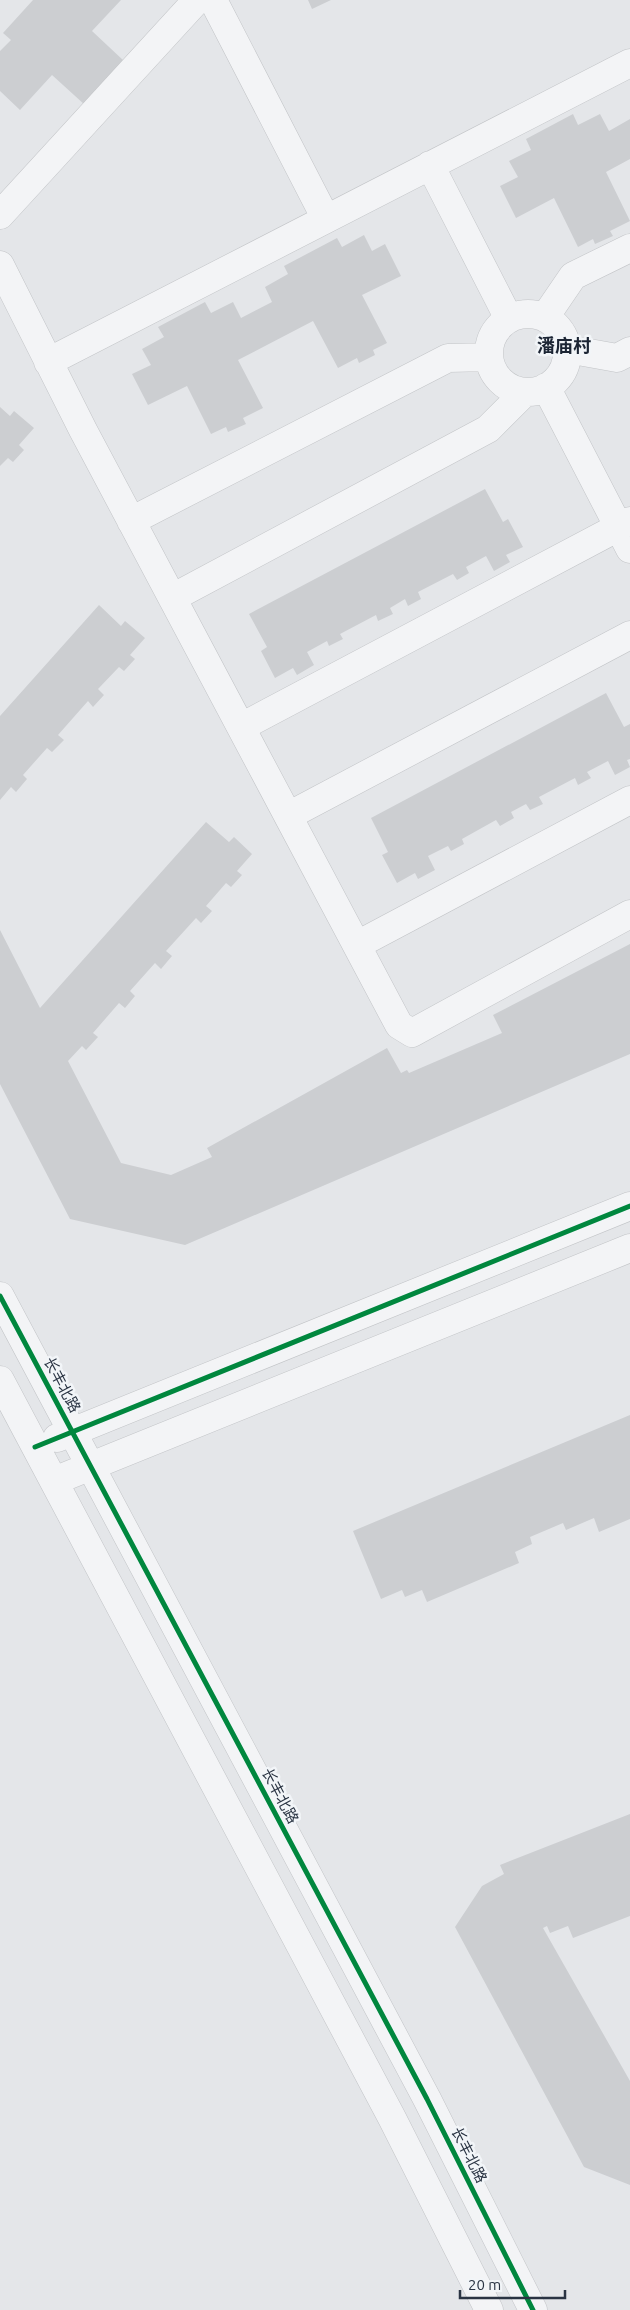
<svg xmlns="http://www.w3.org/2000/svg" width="630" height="2310" viewBox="0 0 630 2310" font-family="Ubuntu,'Noto Sans SC',sans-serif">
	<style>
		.building { fill: #ccced1 }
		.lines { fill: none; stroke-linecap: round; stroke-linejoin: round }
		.minor-casing { stroke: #c2c4c7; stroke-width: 29 }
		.minor { stroke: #f3f4f6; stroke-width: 28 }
		.cycleway-casing { stroke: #f2f5f8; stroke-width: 8 }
		.cycleway { stroke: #00873e; stroke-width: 5 }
		.labels { text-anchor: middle; stroke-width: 5; stroke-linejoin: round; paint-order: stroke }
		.street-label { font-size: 15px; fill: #2a3443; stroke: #f2f5f8 }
		.quarter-label { font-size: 18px; font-weight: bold; fill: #1c2534; stroke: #f2f5f8 }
	</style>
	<rect width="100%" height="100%" fill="#e4e6e9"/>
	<path class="building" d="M 33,0 L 121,0 L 92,31 L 124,61 L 85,105 L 52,75 L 20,110 L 0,91 L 0,51 L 11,40 L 3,33 Z
		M 308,0 L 331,0 L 312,9 Z
		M 573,114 L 578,125 L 600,114 L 609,131 L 630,119 L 630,159 L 606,172 L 630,221 L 610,231 L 613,236 L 595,244 L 593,239 L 578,247 L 554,198 L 516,218 L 500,186 L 518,177 L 509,161 L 531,150 L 526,139 Z
		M 364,235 L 372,251 L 385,244 L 401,276 L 362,295 L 387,343 L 373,350 L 375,355 L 359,363 L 357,358 L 338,368 L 313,321 L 238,360 L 263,408 L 243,418 L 246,424 L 228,432 L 226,427 L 211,434 L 187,386 L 148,405 L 132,374 L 151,365 L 142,349 L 164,337 L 158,327 L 205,302 L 211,313 L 233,302 L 241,318 L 272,302 L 265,287 L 288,274 L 284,266 L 337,238 L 342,247 Z
		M 0,407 L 10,416 L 14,411 L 34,428 L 19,445 L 24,450 L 13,462 L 8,458 L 0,466 Z
		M 485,489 L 503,522 L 508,519 L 523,547 L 506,555 L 510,562 L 494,571 L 486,556 L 466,567 L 469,573 L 457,580 L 453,574 L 418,592 L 421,599 L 408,606 L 405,599 L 390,608 L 393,614 L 378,621 L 376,615 L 340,634 L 343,639 L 329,646 L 327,641 L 307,652 L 314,665 L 297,675 L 293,668 L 275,678 L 261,651 L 267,647 L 249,614 Z
		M 99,605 L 121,626 L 125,621 L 145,638 L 130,655 L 135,659 L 124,671 L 119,667 L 98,689 L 104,695 L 93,707 L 88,701 L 58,735 L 64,740 L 52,752 L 47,748 L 23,775 L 27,779 L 16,792 L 11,787 L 0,800 L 0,716 Z
		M 606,693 L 624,727 L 630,724 L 630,759 L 627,760 L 630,767 L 615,775 L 608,761 L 587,772 L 591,778 L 578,785 L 575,778 L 539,797 L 543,804 L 530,810 L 526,804 L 511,812 L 514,818 L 500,826 L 496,820 L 462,839 L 464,844 L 451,851 L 448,846 L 428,856 L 435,870 L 418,879 L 415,873 L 397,883 L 382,855 L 388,852 L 371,818 Z
		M 206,822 L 229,842 L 234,837 L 252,854 L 237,871 L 242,875 L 231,887 L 226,883 L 206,906 L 212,911 L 201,923 L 196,918 L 166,951 L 172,956 L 161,969 L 155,963 L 130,991 L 135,996 L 125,1008 L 119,1003 L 93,1033 L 98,1037 L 86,1050 L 82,1046 L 68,1061 L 121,1163 L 171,1175 L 212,1157 L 207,1148 L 387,1048 L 401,1073 L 407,1070 L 409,1073 L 502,1033 L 493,1015 L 630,944 L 630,1054 L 185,1245 L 70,1219 L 0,1084 L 0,930 L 40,1008 Z
		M 630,1415 L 630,1519 L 599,1532 L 594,1518 L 566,1530 L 563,1523 L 530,1537 L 532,1544 L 515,1552 L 519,1563 L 427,1602 L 422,1590 L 405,1597 L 402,1590 L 381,1599 L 353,1531 Z
		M 630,1814 L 630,1916 L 573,1938 L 568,1926 L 550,1933 L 547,1926 L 543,1928 L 630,2081 L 630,2185 L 584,2167 L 455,1927 L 482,1886 L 504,1874 L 500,1865 Z"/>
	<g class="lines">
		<g class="minor-casing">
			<path id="minor" d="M 213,0 L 326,219
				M 430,165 L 509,319
				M 0,215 L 197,0
				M 0,265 L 83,430 L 399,1025 L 412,1033 L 630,914
				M489 353a39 39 0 1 1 78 0a39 39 0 1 1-78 0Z
				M 545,317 L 573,276 L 630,248
				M 567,349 L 617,358 L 630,351
				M 48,362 L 630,63
				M 546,387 L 630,549
				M 131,521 L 448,358 L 489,357
				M 172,598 L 488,429 L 525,392
				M 241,727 L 630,521
				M 288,816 L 630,635
				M 357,945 L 630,800
				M 0,1296 L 427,2099 L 533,2310
				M 0,1380 L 392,2118 L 489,2310
				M 57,1438 L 630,1206
				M 54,1481 L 630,1248"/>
		</g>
		<use href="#minor" class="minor"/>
		<g class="cycleway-casing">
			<path id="cycleway" d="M 0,1296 L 427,2099 L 533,2310
				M 35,1447 L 630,1206"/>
		</g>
		<use href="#cycleway" class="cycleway"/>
	</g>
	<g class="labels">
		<g class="street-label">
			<text transform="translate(62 1385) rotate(62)" y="5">长丰北路</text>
			<text transform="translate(280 1796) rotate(62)" y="5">长丰北路</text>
			<text transform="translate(469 2155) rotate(63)" y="5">长丰北路</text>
		</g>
		<g class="quarter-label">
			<text x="564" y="352">潘庙村</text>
		</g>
	</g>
	<path d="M460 2290v8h105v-8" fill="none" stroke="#2a3443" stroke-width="2.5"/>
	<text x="468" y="2290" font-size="15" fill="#2a3443" stroke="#f2f5f8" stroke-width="4" paint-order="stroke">20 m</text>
</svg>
